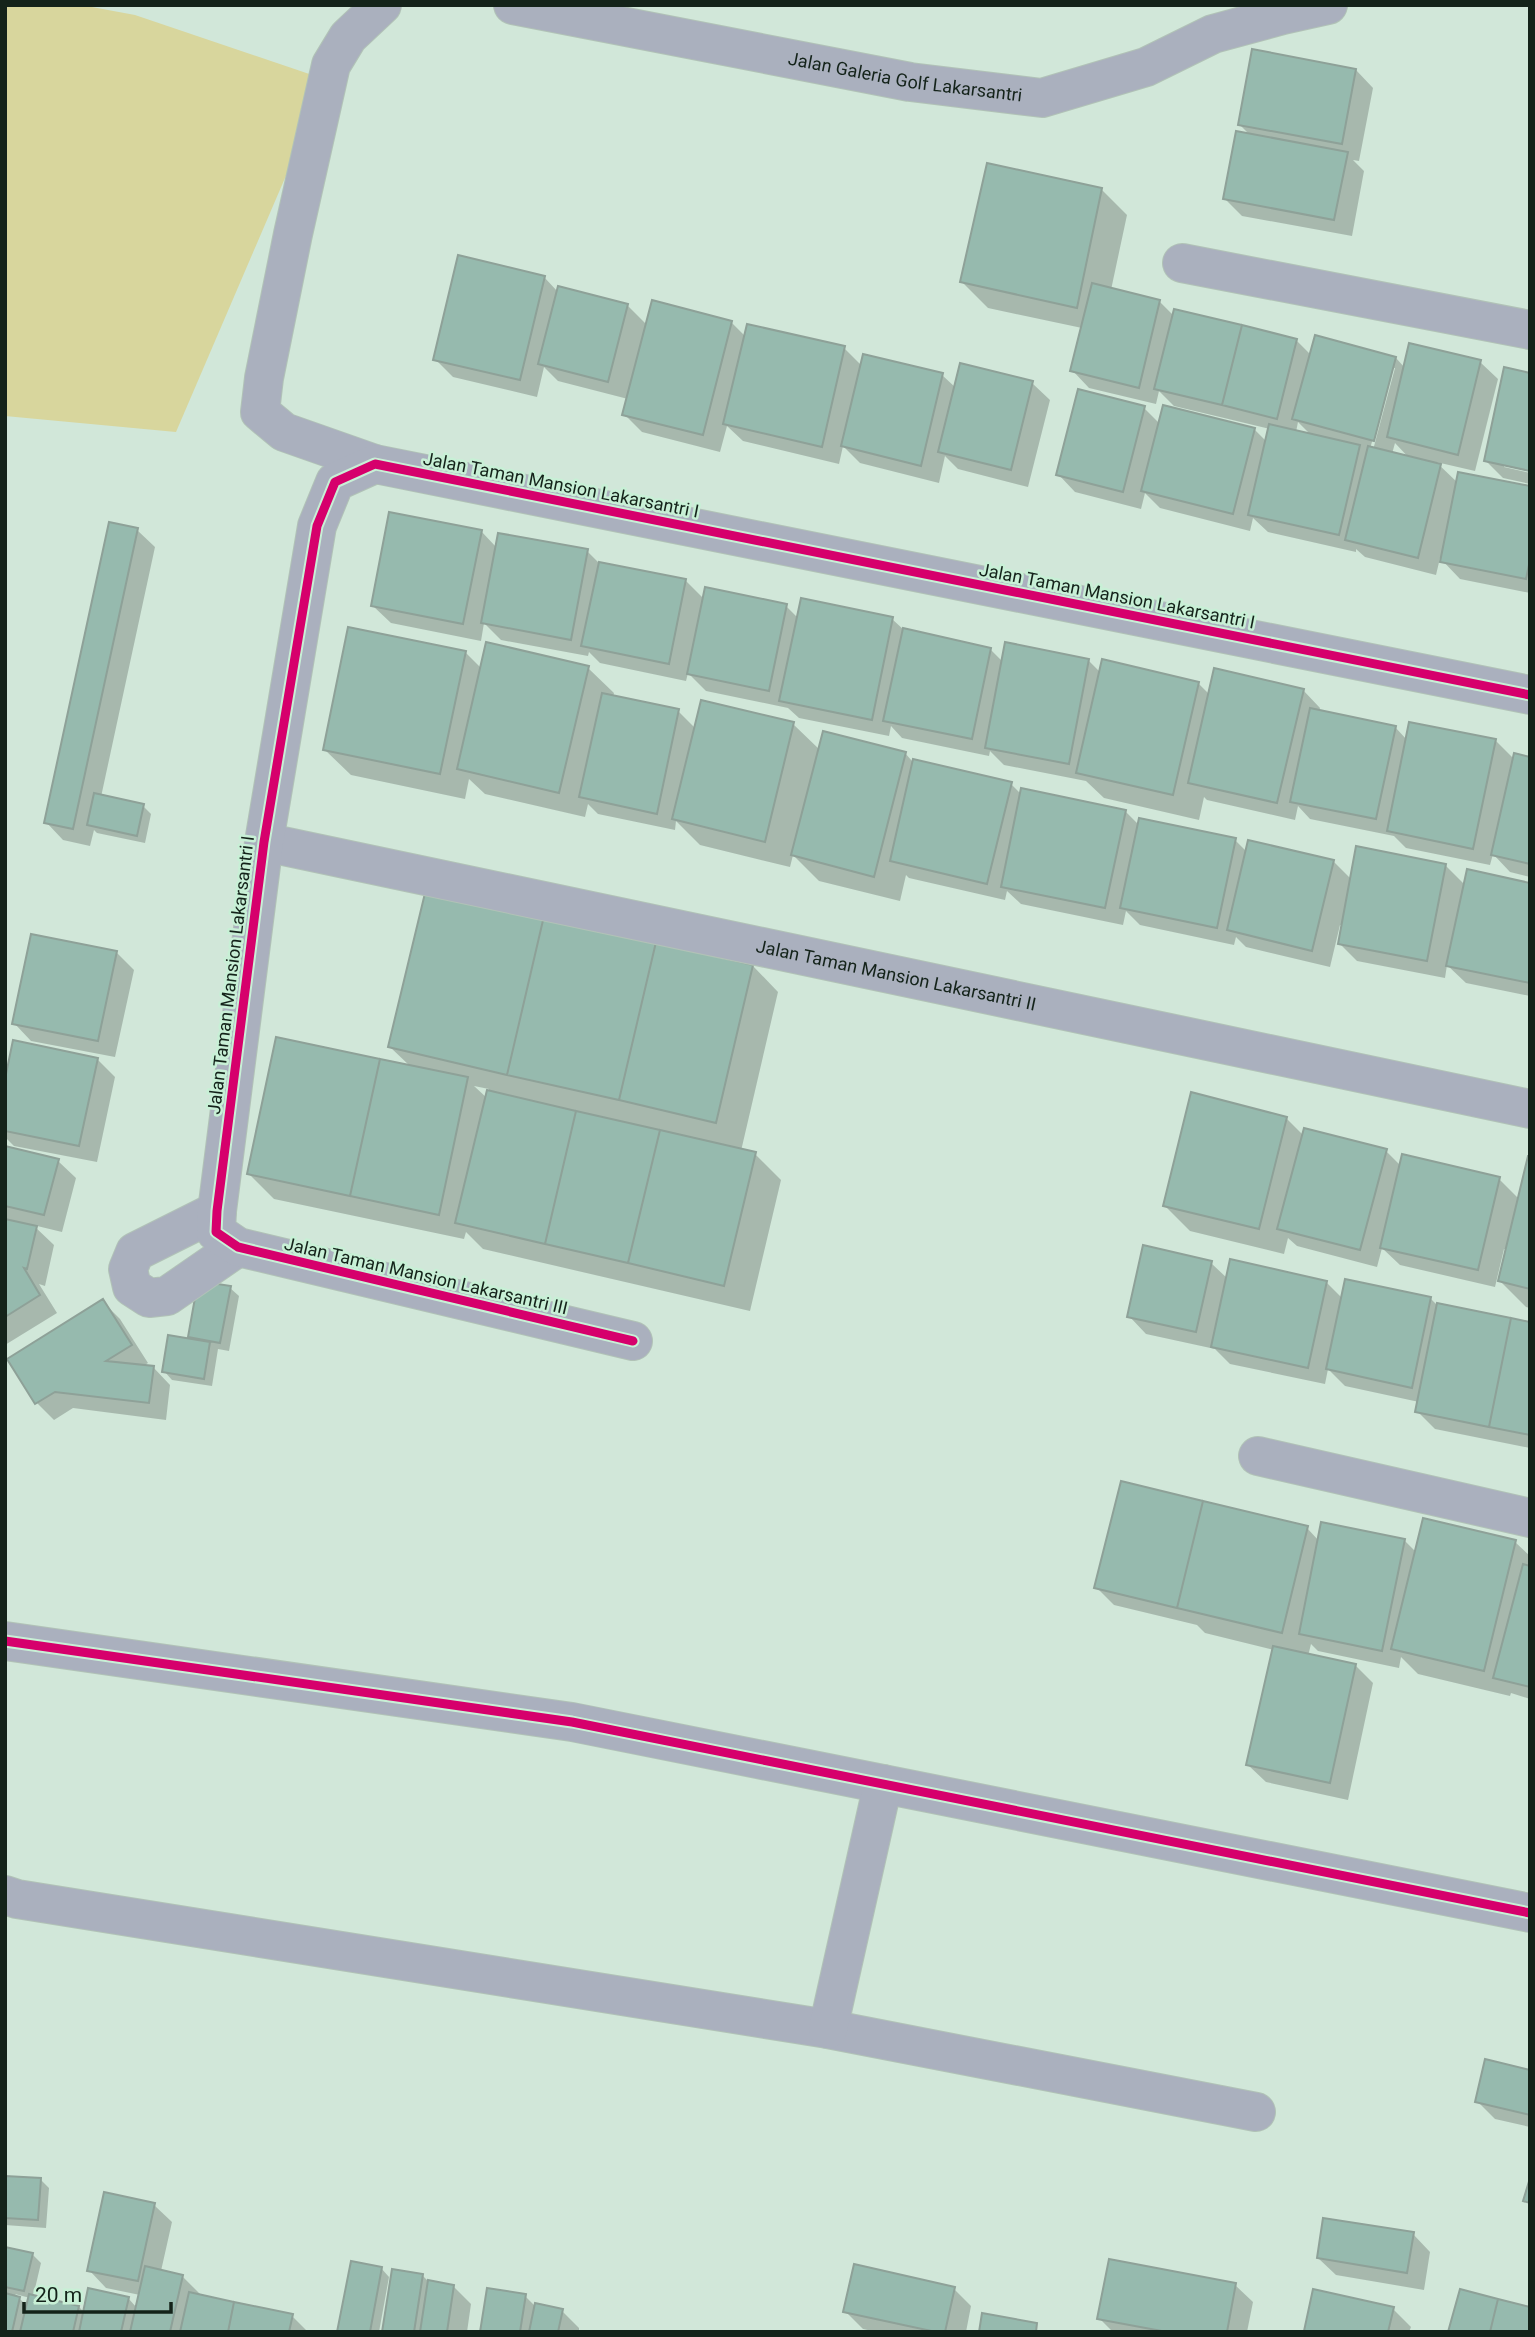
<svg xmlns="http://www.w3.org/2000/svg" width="1535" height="2337" viewBox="0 0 1535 2337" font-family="Roboto,sans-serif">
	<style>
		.green { fill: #d8d69d }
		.shadow { fill: #0003; fill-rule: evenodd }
		.building { fill: #96baae; stroke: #8ea198; stroke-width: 2 }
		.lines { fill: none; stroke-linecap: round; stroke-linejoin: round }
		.street-casing { stroke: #b1c2b7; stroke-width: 40 }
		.street { stroke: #aab0be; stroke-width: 38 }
		.cycleway-casing { stroke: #c8f0d6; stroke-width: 13 }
		.cycleway { stroke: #d6006c; stroke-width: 9 }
		.labels { text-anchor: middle; stroke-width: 5; stroke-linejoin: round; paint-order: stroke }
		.street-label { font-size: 18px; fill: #14231a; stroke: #c8f0d6 }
	</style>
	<rect width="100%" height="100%" fill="#d1e7d9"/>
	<path class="green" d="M 5,5 L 81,5 L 135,15 L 327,80 L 176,432 L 5,416 Z"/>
	<path class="shadow" d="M 1356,70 L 1373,88 L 1359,161 L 1353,160 L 1364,171 L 1352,236 L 1242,216 L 1225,199 L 1250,135 L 1239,124 Z
		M 1101,189 L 1127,215 L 1111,290 L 1159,301 L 1174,316 L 1296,340 L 1311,355 L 1396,358 L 1405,368 L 1480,362 L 1498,379 L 1475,471 L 1436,462 L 1458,483 L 1530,488 L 1530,593 L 1460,579 L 1440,558 L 1436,575 L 1365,557 L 1356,549 L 1356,552 L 1268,532 L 1253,518 L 1250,531 L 1160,508 L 1145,493 L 1141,509 L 1075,492 L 1058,474 L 1144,408 L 1160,424 L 1254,429 L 1267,442 L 1270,429 L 1174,406 L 1159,391 L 1156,404 L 1089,388 L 1072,370 L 1082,328 L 988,308 L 962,282 ZM 1392,368 L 1395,368 L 1373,450 L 1370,449 ZM 1298,422 L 1312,436 L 1296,432 ZM 1395,443 L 1410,459 L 1392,454 Z
		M 544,277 L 558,292 L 627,305 L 647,325 L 731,322 L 746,337 L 844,348 L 862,366 L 942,375 L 956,388 L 1032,383 L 1050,400 L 1028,487 L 958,469 L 945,456 L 939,483 L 860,463 L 843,446 L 839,464 L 743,441 L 727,426 L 720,452 L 642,432 L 624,414 L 628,399 L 558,381 L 544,367 L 537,397 L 453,377 L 435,359 Z
		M 1486,461 L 1504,464 L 1504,467 L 1530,473 L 1530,484 L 1503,478 Z
		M 137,530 L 155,547 L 101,797 L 143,806 L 151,814 L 145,843 L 97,833 L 94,830 L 90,846 L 63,840 L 46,822 Z
		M 481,531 L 497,548 L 587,551 L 600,564 L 685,580 L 704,599 L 786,606 L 798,618 L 892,619 L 904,630 L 991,650 L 1003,662 L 1088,660 L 1101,673 L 1198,683 L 1210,695 L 1303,690 L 1320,708 L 1319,712 L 1395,727 L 1407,740 L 1495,740 L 1514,759 L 1530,759 L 1530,877 L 1510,872 L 1493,854 L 1490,865 L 1406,848 L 1394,836 L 1310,819 L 1298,806 L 1295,820 L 1207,800 L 1204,797 L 1199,820 L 1104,798 L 1086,781 L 1004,765 L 990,751 L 989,756 L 902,738 L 891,726 L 889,736 L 799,718 L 788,708 L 706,691 L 688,673 L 686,681 L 600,663 L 589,652 L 588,656 L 501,640 L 484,623 L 481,641 L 391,623 L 373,606 Z
		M 465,652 L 482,669 L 588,668 L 614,693 L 613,697 L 678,711 L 696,729 L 793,724 L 820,750 L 905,753 L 912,761 L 1011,784 L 1021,794 L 1125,811 L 1139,825 L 1235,840 L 1247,852 L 1249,842 L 1334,862 L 1352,880 L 1445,865 L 1465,885 L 1530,885 L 1530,996 L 1466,983 L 1447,965 L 1445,978 L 1357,961 L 1340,944 L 1343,925 L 1340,925 L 1330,967 L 1246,947 L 1236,937 L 1234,945 L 1140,925 L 1126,911 L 1123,925 L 1021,904 L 1007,891 L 1005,900 L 909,878 L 906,875 L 900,901 L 819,881 L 793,855 L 790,867 L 700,845 L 676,821 L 675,830 L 598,814 L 588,804 L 585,817 L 485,794 L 469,779 L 465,799 L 351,775 L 325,750 Z
		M 116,952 L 134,970 L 115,1057 L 31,1041 L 14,1023 Z
		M 753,966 L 778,992 L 741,1151 L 755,1154 L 781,1180 L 750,1311 L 483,1249 L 466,1232 L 464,1239 L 274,1199 L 248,1173 L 411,1067 L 390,1047 ZM 474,1086 L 489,1089 L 487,1098 Z
		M 97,1059 L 115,1077 L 97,1162 L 14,1146 L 5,1137 L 5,1087 Z
		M 1286,1118 L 1303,1135 L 1386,1151 L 1401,1166 L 1499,1179 L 1519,1199 L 1530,1158 L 1530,1308 L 1526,1307 L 1500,1281 L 1507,1250 L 1504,1249 L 1495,1287 L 1400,1265 L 1382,1248 L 1377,1267 L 1297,1246 L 1288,1238 L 1284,1254 L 1190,1231 L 1164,1205 Z
		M 5,1148 L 58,1161 L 76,1178 L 62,1232 L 33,1225 L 54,1245 L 45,1286 L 39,1284 L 57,1313 L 5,1345 Z
		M 1211,1263 L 1228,1279 L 1326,1282 L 1343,1299 L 1431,1299 L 1437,1305 L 1530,1324 L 1530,1448 L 1435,1429 L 1417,1411 L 1419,1402 L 1345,1386 L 1328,1369 L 1325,1384 L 1230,1364 L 1215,1349 L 1146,1334 L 1129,1316 Z
		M 230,1288 L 239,1296 L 229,1351 L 218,1349 L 212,1386 L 172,1380 L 164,1371 L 195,1341 L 190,1336 Z
		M 103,1302 L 120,1319 L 148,1363 L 143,1366 L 153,1367 L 170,1385 L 166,1420 L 73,1408 L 54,1420 L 37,1403 Z
		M 1307,1528 L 1319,1541 L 1405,1541 L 1416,1552 L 1515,1542 L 1530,1556 L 1530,1699 L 1511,1693 L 1510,1696 L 1418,1674 L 1401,1657 L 1399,1668 L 1318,1651 L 1311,1644 L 1308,1656 L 1356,1666 L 1373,1683 L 1348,1800 L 1266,1782 L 1248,1765 L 1274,1650 L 1205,1633 L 1197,1625 L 1114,1605 L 1096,1587 Z
		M 1530,2072 L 1530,2127 L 1495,2119 L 1477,2101 Z
		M 5,2177 L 40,2179 L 49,2188 L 46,2228 L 5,2225 Z
		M 154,2205 L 172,2222 L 161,2271 L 182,2276 L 200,2294 L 199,2296 L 292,2316 L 308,2332 L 5,2332 L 5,2249 L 32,2254 L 41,2263 L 33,2297 L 79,2307 L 85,2313 L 128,2298 L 137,2308 L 140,2295 L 106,2288 L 89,2270 ZM 15,2294 L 30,2298 L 28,2307 Z
		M 1413,2234 L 1430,2252 L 1424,2290 L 1336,2275 L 1318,2258 Z
		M 381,2268 L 389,2277 L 379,2332 L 339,2332 Z
		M 423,2276 L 429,2282 L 453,2286 L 471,2304 L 467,2332 L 384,2332 Z
		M 1235,2285 L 1253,2302 L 1247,2332 L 1113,2332 L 1099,2318 Z
		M 954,2289 L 971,2306 L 966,2332 L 877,2332 L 863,2329 L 845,2311 Z
		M 525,2296 L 534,2305 L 562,2311 L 579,2328 L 579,2332 L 482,2332 Z
		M 1393,2309 L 1411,2327 L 1409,2332 L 1305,2331 Z"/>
	<path class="building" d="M 1252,49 L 1356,69 L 1342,144 L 1238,125 Z
		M 1236,131 L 1348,152 L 1334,220 L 1223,199 Z
		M 987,163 L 1102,188 L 1077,308 L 960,282 Z
		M 458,255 L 545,276 L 520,380 L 433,360 Z
		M 1092,283 L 1160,300 L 1139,388 L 1070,371 Z
		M 558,286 L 628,304 L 608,382 L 538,364 Z
		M 652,300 L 732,321 L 703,435 L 622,415 Z
		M 1174,309 L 1242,325 L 1222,405 L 1154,389 Z
		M 747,324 L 845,346 L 822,447 L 723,424 Z
		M 1242,325 L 1297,339 L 1277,419 L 1222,405 Z
		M 1315,335 L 1396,357 L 1374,441 L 1292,419 Z
		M 1409,343 L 1481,360 L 1458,455 L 1387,437 Z
		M 863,354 L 943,373 L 921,466 L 841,446 Z
		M 960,363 L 1033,381 L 1011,470 L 938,452 Z
		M 1504,367 L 1530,373 L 1530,471 L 1484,461 Z
		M 1078,389 L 1145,406 L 1123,492 L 1056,475 Z
		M 1163,405 L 1255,428 L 1233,514 L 1141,491 Z
		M 1269,424 L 1360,445 L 1339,535 L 1248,515 Z
		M 1368,446 L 1441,464 L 1418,558 L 1345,540 Z
		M 1458,472 L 1530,486 L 1530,560 L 1526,579 L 1440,562 Z
		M 389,512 L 482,530 L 463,624 L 371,606 Z
		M 109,522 L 138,528 L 73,829 L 44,823 Z
		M 498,533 L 588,549 L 571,640 L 481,623 Z
		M 599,562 L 686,579 L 669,664 L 581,646 Z
		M 705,587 L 787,604 L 769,691 L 687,674 Z
		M 801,598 L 893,617 L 872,720 L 779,701 Z
		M 348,627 L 466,651 L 440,774 L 323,750 Z
		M 903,628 L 991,648 L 972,739 L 883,721 Z
		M 486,642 L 589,666 L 559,793 L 457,769 Z
		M 1005,642 L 1089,659 L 1069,764 L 985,748 Z
		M 1102,659 L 1199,682 L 1173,795 L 1076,773 Z
		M 1214,668 L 1304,689 L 1277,803 L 1188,783 Z
		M 602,693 L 679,709 L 657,814 L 579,797 Z
		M 701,700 L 794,722 L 765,842 L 672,819 Z
		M 1310,708 L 1396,726 L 1376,819 L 1290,802 Z
		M 1409,722 L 1496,739 L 1473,849 L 1387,831 Z
		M 823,731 L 906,752 L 874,877 L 791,855 Z
		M 1514,753 L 1530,757 L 1530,864 L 1491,855 Z
		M 913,759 L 1012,782 L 987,884 L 890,861 Z
		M 1021,788 L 1126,810 L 1105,908 L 1001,887 Z
		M 94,793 L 144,804 L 137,836 L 87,825 Z
		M 1139,818 L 1236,838 L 1217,928 L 1120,908 Z
		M 1248,840 L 1334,860 L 1312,951 L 1227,930 Z
		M 1356,846 L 1446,864 L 1427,961 L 1338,944 Z
		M 1467,869 L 1530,883 L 1530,983 L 1446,966 Z
		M 426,889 L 544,916 L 507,1075 L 388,1047 Z
		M 544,916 L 656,942 L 619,1100 L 507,1075 Z
		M 31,934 L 117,951 L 98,1041 L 12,1024 Z
		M 656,942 L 753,965 L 716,1123 L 619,1100 Z
		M 276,1037 L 380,1059 L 350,1196 L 247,1174 Z
		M 13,1040 L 98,1058 L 79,1146 L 5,1131 L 5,1079 Z
		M 380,1059 L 468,1077 L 439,1215 L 350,1196 Z
		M 487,1090 L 576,1111 L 545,1244 L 455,1223 Z
		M 1191,1092 L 1287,1117 L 1259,1229 L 1163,1206 Z
		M 576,1111 L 660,1130 L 628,1263 L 545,1244 Z
		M 1304,1128 L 1387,1149 L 1360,1250 L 1277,1229 Z
		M 660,1130 L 756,1152 L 724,1286 L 628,1263 Z
		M 5,1146 L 59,1159 L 44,1215 L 5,1206 Z
		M 1402,1154 L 1500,1177 L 1478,1270 L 1380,1248 Z
		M 1528,1156 L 1530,1156 L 1530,1289 L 1498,1281 Z
		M 5,1219 L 37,1226 L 27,1269 L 24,1268 L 40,1295 L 5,1317 Z
		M 1143,1245 L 1212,1261 L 1196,1332 L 1127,1317 Z
		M 1230,1259 L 1327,1281 L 1308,1368 L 1211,1347 Z
		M 1345,1279 L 1431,1297 L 1412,1388 L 1326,1369 Z
		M 198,1281 L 231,1286 L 220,1343 L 188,1337 Z
		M 103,1299 L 132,1345 L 106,1361 L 154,1366 L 149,1403 L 55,1392 L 35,1404 L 7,1359 Z
		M 1437,1303 L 1511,1318 L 1489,1427 L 1415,1412 Z
		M 1511,1318 L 1530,1322 L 1530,1435 L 1489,1427 Z
		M 168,1335 L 210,1342 L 204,1379 L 162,1372 Z
		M 1121,1481 L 1203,1501 L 1177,1608 L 1094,1588 Z
		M 1203,1501 L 1308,1526 L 1282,1633 L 1177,1608 Z
		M 1423,1518 L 1516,1540 L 1484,1671 L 1391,1649 Z
		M 1321,1522 L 1405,1539 L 1382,1651 L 1299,1634 Z
		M 1523,1564 L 1530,1566 L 1530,1687 L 1493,1678 Z
		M 1273,1646 L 1356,1664 L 1330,1783 L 1246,1765 Z
		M 1485,2059 L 1530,2070 L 1530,2115 L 1475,2102 Z
		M 5,2176 L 41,2178 L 38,2220 L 5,2218 Z
		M 1530,2178 L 1530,2203 L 1523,2201 Z
		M 104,2192 L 155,2203 L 138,2281 L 87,2271 Z
		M 1323,2218 L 1414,2232 L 1407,2273 L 1317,2258 Z
		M 5,2247 L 33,2253 L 24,2291 L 5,2287 Z
		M 1109,2259 L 1236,2283 L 1227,2332 L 1167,2332 L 1097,2319 Z
		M 351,2261 L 382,2267 L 370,2332 L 337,2332 Z
		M 854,2264 L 955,2287 L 945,2332 L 936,2332 L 843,2312 Z
		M 145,2266 L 183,2275 L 170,2332 L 130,2332 Z
		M 392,2269 L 423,2274 L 414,2332 L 382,2332 Z
		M 428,2280 L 454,2285 L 447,2332 L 420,2332 Z
		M 88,2288 L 129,2297 L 121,2332 L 79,2332 Z
		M 487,2288 L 526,2294 L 520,2332 L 480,2332 Z
		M 1313,2289 L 1394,2307 L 1388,2332 L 1304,2331 Z
		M 1460,2289 L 1498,2299 L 1490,2332 L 1448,2332 Z
		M 189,2292 L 234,2302 L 228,2332 L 180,2332 Z
		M 5,2293 L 20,2297 L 12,2332 L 5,2332 Z
		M 29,2294 L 79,2306 L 73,2332 L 20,2332 Z
		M 1498,2299 L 1530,2307 L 1530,2332 L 1490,2332 Z
		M 234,2302 L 293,2314 L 289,2332 L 228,2332 Z
		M 535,2303 L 563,2309 L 558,2332 L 529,2332 Z
		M 982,2313 L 1037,2323 L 1036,2332 L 979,2332 Z"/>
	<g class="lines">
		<g class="street-casing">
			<g id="street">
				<path id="s1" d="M 513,5 L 910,82 L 1042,98 L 1146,67 L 1213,34 L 1283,15 L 1328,5"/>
				<path d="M 1182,263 L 1530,330"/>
				<path d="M 375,464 L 284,432 L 260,412 L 264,378 L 293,234 L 331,65 L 348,37 L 382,5"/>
				<path id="s2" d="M 264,842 L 1530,1109"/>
				<path d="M 217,1211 L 135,1252 L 128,1269 L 132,1287 L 149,1298 L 167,1296 L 238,1247"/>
				<path d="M 633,1341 L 238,1247 L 216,1232 L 217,1211 L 264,842 L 317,526 L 335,482 L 375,464 L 1530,695"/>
				<path d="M 1258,1456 L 1530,1518"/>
				<path d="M 5,1641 L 572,1722 L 1530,1913"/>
				<path d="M 5,1895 L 17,1899 L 828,2029 L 1256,2112"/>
				<path d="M 828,2029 L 883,1784"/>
			</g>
		</g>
		<use href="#street" class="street"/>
		<g class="cycleway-casing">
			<path id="cycleway" d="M 633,1341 L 238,1247 L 216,1232 L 217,1211 L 264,842 L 317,526 L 335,482 L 375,464 L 1530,695
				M 5,1641 L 572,1722 L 1530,1913"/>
		</g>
		<use href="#cycleway" class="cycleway"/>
	</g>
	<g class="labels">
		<g class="street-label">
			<text dy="6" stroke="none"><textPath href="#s1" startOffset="399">Jalan Galeria Golf Lakarsantri</textPath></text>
			<text transform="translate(561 485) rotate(11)" y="6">Jalan Taman Mansion Lakarsantri I</text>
			<text transform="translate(1117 596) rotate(11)" y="6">Jalan Taman Mansion Lakarsantri I</text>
			<text transform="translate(231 975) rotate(-83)" y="6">Jalan Taman Mansion Lakarsantri I</text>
			<text dy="6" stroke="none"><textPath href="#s2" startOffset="646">Jalan Taman Mansion Lakarsantri II</textPath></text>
			<text transform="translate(426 1276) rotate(13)" y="6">Jalan Taman Mansion Lakarsantri III</text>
		</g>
	</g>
	<rect width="1535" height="2337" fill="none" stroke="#14231a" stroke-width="14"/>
	<path d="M24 2302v10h147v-10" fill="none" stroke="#14231a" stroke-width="3.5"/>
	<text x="35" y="2302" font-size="21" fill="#14231a" stroke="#c8f0d6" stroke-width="5" paint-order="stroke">20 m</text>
</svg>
